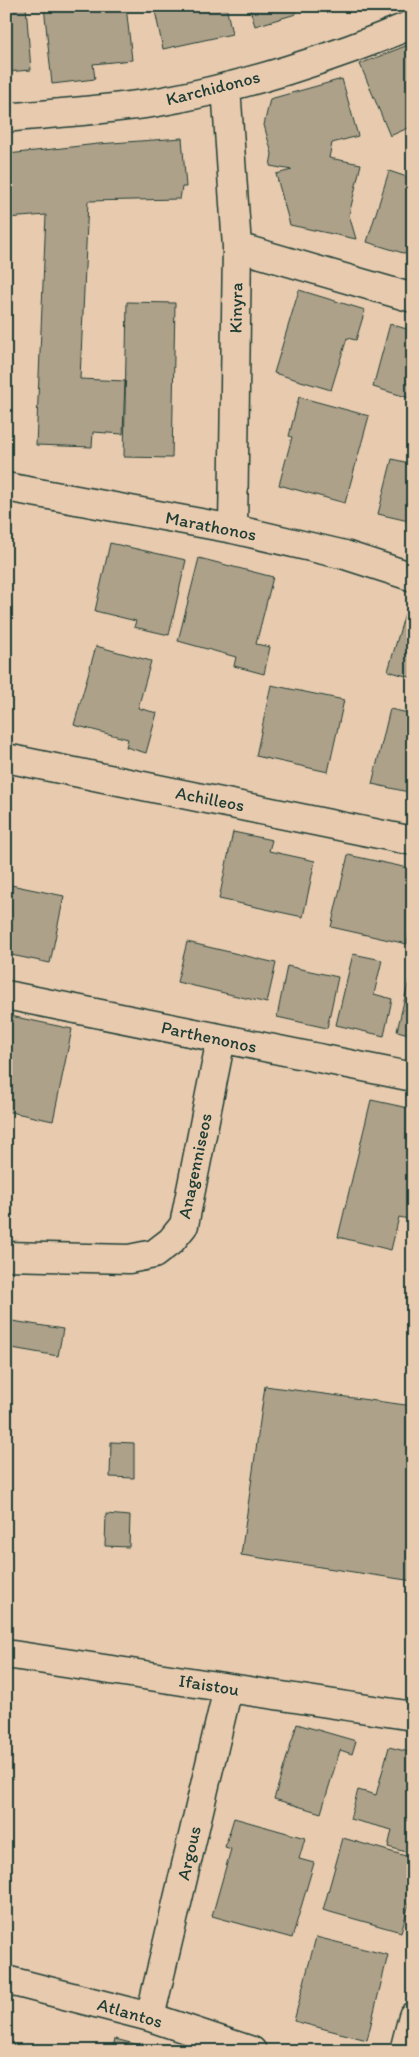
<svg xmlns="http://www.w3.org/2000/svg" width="419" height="2057" viewBox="0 0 419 2057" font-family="Itim,sans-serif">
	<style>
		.building { fill: #aea18a; stroke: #1f3d34 }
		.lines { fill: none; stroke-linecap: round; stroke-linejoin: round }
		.minor-casing { stroke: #1f3d34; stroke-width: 31 }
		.minor { stroke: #e8cbaf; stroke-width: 28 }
		.labels { text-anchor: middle; stroke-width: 5; stroke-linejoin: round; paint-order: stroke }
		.street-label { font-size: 18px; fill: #1f3d34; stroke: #e8cbaf }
	</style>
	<rect width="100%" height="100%" fill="#e8cbaf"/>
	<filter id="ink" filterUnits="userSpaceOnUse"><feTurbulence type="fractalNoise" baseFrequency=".02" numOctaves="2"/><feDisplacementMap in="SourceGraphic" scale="10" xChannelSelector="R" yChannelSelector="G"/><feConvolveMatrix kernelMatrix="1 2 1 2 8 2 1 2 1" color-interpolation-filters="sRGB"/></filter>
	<g filter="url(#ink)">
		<path class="building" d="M 6,6 L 26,6 L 31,70 L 6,72 Z
			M 44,6 L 126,6 L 132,60 L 93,64 L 95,79 L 52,84 Z
			M 154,6 L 226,6 L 232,34 L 163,49 Z
			M 249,6 L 293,6 L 296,14 L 255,26 Z
			M 413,43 L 413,139 L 408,128 L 390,136 L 360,64 Z
			M 342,79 L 358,136 L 332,143 L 329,158 L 361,164 L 349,215 L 356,239 L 290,225 L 276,174 L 292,170 L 270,166 L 272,154 L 264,125 L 270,99 Z
			M 182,138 L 186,187 L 182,187 L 180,199 L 88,201 L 80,379 L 125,381 L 123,434 L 93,432 L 92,447 L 36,445 L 46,215 L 7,218 L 8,154 L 98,144 Z
			M 389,171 L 413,179 L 413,256 L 367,242 Z
			M 299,290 L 365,310 L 356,340 L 347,338 L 331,390 L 274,373 Z
			M 127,302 L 175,303 L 172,458 L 124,457 Z
			M 390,324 L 413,331 L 413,399 L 373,387 Z
			M 299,397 L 369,416 L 345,503 L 279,485 L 292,437 L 289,436 Z
			M 392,459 L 413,464 L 413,522 L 378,514 Z
			M 110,543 L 186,560 L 169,635 L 134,627 L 136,621 L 95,611 Z
			M 199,558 L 273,577 L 256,644 L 270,647 L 264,674 L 234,666 L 236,657 L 178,641 Z
			M 405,613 L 413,615 L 413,678 L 388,671 Z
			M 96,646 L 151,661 L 138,708 L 157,713 L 146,753 L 126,747 L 128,739 L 74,725 Z
			M 271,685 L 344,700 L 328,772 L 256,756 Z
			M 390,709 L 413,714 L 413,793 L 372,784 Z
			M 233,832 L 272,840 L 269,851 L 315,861 L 303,917 L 219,899 Z
			M 348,855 L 413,869 L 413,916 L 407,944 L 331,927 Z
			M 6,884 L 64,896 L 50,963 L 6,954 Z
			M 187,942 L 276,963 L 267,1003 L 177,982 Z
			M 353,954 L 382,960 L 374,994 L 392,999 L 384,1036 L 336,1025 Z
			M 413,963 L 413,1035 L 397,1031 Z
			M 287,966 L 338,977 L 327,1028 L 277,1017 Z
			M 6,1015 L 72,1029 L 53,1121 L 6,1111 Z
			M 371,1100 L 413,1109 L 413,1220 L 399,1217 L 391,1250 L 338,1237 Z
			M 6,1320 L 63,1329 L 58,1356 L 6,1347 Z
			M 265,1386 L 413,1406 L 413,1581 L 241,1555 Z
			M 111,1442 L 134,1443 L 134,1478 L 110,1477 Z
			M 106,1514 L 130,1516 L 129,1547 L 105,1546 Z
			M 297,1724 L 356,1741 L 352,1754 L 340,1750 L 321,1813 L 274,1799 Z
			M 389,1747 L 413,1753 L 413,1854 L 388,1847 L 392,1830 L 350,1819 L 358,1790 L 376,1795 Z
			M 234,1818 L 305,1838 L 299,1859 L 314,1863 L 292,1938 L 212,1916 L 231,1849 L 225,1847 Z
			M 343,1838 L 413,1858 L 413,1891 L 401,1932 L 323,1910 Z
			M 316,1937 L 388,1955 L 367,2040 L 294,2021 Z
			M 115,2039 L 162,2051 L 112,2051 Z"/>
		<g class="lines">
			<g class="minor-casing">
				<path id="minor" d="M 226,87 L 237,247 L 233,529
					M 6,118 C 56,113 108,110 158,102 C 242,87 334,58 413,24
					M 237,247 L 413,298
					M 6,487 L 233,529 L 345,555 L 413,577
					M 6,758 L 413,841
					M 6,995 L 413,1077
					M 6,1256 L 129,1259 L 154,1254 L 171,1241 L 184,1225 L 221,1039
					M 6,1654 L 413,1716
					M 6,1980 L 150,2017 L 252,2051
					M 150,2017 L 228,1688
					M 404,2051 L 413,2016"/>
			</g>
			<use href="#minor" class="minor"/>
		</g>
	</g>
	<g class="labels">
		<g class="street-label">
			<text transform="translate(213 88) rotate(-14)" y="6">Karchidonos</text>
			<text transform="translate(236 308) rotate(-89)" y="6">Kinyra</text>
			<text transform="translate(211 526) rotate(11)" y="6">Marathonos</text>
			<text transform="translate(210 799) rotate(11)" y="6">Achilleos</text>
			<text transform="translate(209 1037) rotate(12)" y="6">Parthenonos</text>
			<text transform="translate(195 1166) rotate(-78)" y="6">Anagenniseos</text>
			<text transform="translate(209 1685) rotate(9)" y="6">Ifaistou</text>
			<text transform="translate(189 1853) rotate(-77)" y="6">Argous</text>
			<text transform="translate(130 2013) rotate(16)" y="6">Atlantos</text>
		</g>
	</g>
	<rect width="419" height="2057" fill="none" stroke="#e8cbaf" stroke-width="25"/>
	<rect x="12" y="12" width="394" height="2032" fill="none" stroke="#1f3d34" stroke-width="2" filter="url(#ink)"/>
</svg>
